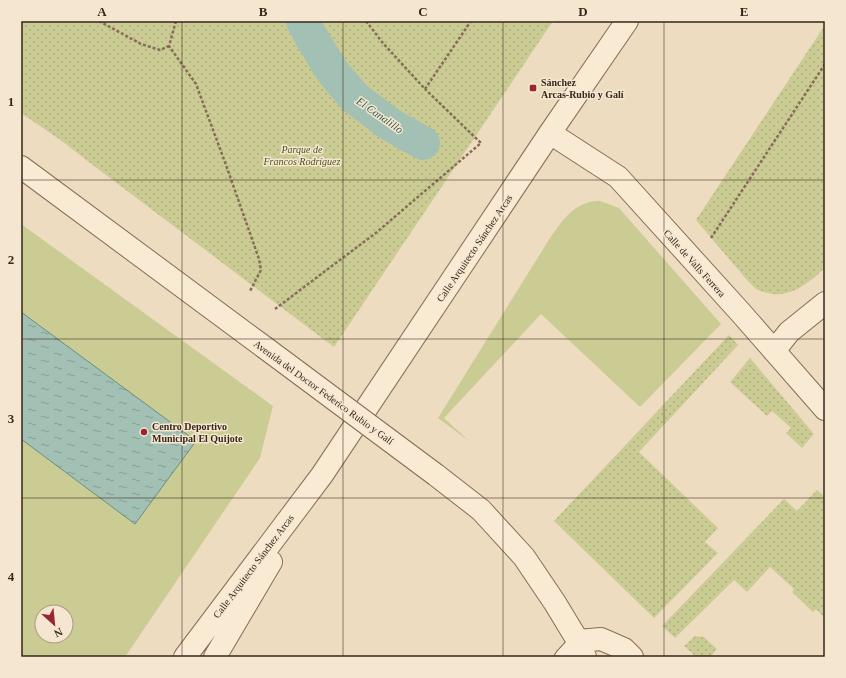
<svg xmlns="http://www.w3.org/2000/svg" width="846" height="678" viewBox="0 0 846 678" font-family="Georgia,serif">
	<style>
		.grass { fill: #cbcc94; fill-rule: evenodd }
		.park { fill: url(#park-dots) }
		.water { fill: url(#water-ripples); stroke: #6a8e81 }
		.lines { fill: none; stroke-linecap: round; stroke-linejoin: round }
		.canal { stroke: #a3c0b4; stroke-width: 34 }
		.lane-casing { stroke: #876c58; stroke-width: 18 }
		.street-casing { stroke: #876c58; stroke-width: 24 }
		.path { stroke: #876c58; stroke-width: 2.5; stroke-dasharray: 3 2; stroke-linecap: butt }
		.lane { stroke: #f9ead3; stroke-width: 16 }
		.street { stroke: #f9ead3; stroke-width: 22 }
		.street-bridge-casing { stroke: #876c58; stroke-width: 24; stroke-linecap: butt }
		.street-bridge { stroke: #f9ead3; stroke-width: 22 }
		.grid { fill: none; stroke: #36261c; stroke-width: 1; stroke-opacity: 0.55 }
		.poi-dot { fill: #972733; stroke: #f5e7cf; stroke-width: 1.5 }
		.labels { text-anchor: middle; stroke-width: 3; stroke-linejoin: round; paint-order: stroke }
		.poi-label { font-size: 10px; font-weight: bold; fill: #36261c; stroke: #f5e7cf; text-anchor: start }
		.park-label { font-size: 10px; font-style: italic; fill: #4c5323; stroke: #f5e7cf }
		.street-label { font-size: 10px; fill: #36261c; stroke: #f5e7cf }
		.water-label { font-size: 11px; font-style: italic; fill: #2b574f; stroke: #f5e7cf }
		.neatline { fill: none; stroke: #36261c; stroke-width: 1.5 }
		.grid-label { font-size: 13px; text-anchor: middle; font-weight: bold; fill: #36261c }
	</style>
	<defs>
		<pattern id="park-dots" width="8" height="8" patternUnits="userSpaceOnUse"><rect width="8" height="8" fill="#cbcc94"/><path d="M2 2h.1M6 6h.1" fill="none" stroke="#afaf7f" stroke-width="1.8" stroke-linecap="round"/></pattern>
		<pattern id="water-ripples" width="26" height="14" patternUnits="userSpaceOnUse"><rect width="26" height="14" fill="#a3c0b4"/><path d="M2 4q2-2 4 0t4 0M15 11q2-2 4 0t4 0" fill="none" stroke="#869c92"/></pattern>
	</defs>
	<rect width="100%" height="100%" fill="#eedcc0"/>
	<path class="grass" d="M 600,201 L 619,208 L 721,324 L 640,407 L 541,314 L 444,418 L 470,442 L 438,418 L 550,238 C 560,224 570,208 587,203 C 591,201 596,201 600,201 Z
		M 21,224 L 273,406 L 260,458 L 125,657 L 21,657 ZM 42,612 L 66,612 L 66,636 L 42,636 Z"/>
	<path class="park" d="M 21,21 L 553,21 L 334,347 L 106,175 L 59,139 L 21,113 Z
		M 825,25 L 825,268 C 809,282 791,299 768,293 C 764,292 760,291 756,289 C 753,286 750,283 747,280 L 696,220 Z
		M 729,335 L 738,345 L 639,452 L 718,528 L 705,542 L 718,553 L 654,618 L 554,521 Z
		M 750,358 L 814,434 L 802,448 L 786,433 L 791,428 L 772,411 L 767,416 L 730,382 Z
		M 817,490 L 825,497 L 825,618 L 816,609 L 813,612 L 792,592 L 794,589 L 770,567 L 747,592 L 734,580 L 675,638 L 662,626 L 784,499 L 797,511 Z
		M 695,636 L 704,637 L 717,649 L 712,655 L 713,657 L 696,657 L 684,646 Z"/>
	<path class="water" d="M 21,312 L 196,441 L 135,524 L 21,439 Z"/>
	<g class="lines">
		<path class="canal" d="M 303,21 L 310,35 L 332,71 L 355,98 L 391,125 L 423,143"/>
		<g class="lane-casing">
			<path id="lane" d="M 563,657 L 578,641"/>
		</g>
		<g class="street-casing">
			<path id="street" d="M 550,133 L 618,177 L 741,313 L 825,409
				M 21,167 L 264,347
				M 774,351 L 789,332 L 825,303
				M 436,475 L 481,510 L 524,557 L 555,603 L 578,641 L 585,657
				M 578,641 L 601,639 L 624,649 L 632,657
				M 185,657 L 322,475 L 550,133 L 627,21
				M 215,657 L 271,562"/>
		</g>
		<path class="path" d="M 99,21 L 141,44 L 160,50 L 169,46
			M 176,21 L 169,46 L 196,84 L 226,165 L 259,259 L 261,270 L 250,291
			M 366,21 L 382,42 L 425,89 L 471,21
			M 558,21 L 559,22
			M 711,238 L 825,64
			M 275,309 L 377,232 L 481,143 L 425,89"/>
		<use href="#lane" class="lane"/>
		<use href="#street" class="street"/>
		<g class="street-bridge-casing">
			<path id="street-bridge" d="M 264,347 L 436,475"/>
		</g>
		<use href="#street-bridge" class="street-bridge"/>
	</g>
	<path class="grid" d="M 182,21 L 182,657M 343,21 L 343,657M 503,21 L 503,657M 664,21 L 664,657M 21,180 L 825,180M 21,339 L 825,339M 21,498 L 825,498"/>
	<g class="poi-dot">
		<rect x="529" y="84" width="8" height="8" rx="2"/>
		<circle cx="144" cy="432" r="4"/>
	</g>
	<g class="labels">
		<g class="poi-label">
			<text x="541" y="86">Sánchez<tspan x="541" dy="12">Arcas-Rubio y Galí</tspan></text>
			<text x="152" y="430">Centro Deportivo<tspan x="152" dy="12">Municipal El Quijote</tspan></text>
		</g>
		<g class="park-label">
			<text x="302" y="153">Parque de<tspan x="302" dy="12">Francos Rodríguez</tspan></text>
		</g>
		<g class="street-label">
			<text transform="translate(474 248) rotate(-56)" y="4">Calle Arquitecto Sánchez Arcas</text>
			<text transform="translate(695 263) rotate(48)" y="4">Calle de Valls Ferrera</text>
			<text transform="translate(324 392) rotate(36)" y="4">Avenida del Doctor Federico Rubio y Galí</text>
			<text transform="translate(253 566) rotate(-53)" y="4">Calle Arquitecto Sánchez Arcas</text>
		</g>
		<g class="water-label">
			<text transform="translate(380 115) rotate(35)" y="4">El Canalillo</text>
		</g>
	</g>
	<rect width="846" height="678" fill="none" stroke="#f5e7cf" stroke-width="44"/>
	<g transform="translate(54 624) rotate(153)"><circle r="19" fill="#f5e7cf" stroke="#a99a87"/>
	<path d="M0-3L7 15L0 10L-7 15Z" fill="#972733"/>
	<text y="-6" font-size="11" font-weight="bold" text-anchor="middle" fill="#36261c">N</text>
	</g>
	<rect x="22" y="22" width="802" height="634" class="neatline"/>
	<g class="grid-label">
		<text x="102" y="16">A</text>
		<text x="263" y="16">B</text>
		<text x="423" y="16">C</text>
		<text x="583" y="16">D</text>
		<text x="744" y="16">E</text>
		<text x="11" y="106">1</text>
		<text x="11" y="264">2</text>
		<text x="11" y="423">3</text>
		<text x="11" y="581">4</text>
	</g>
</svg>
